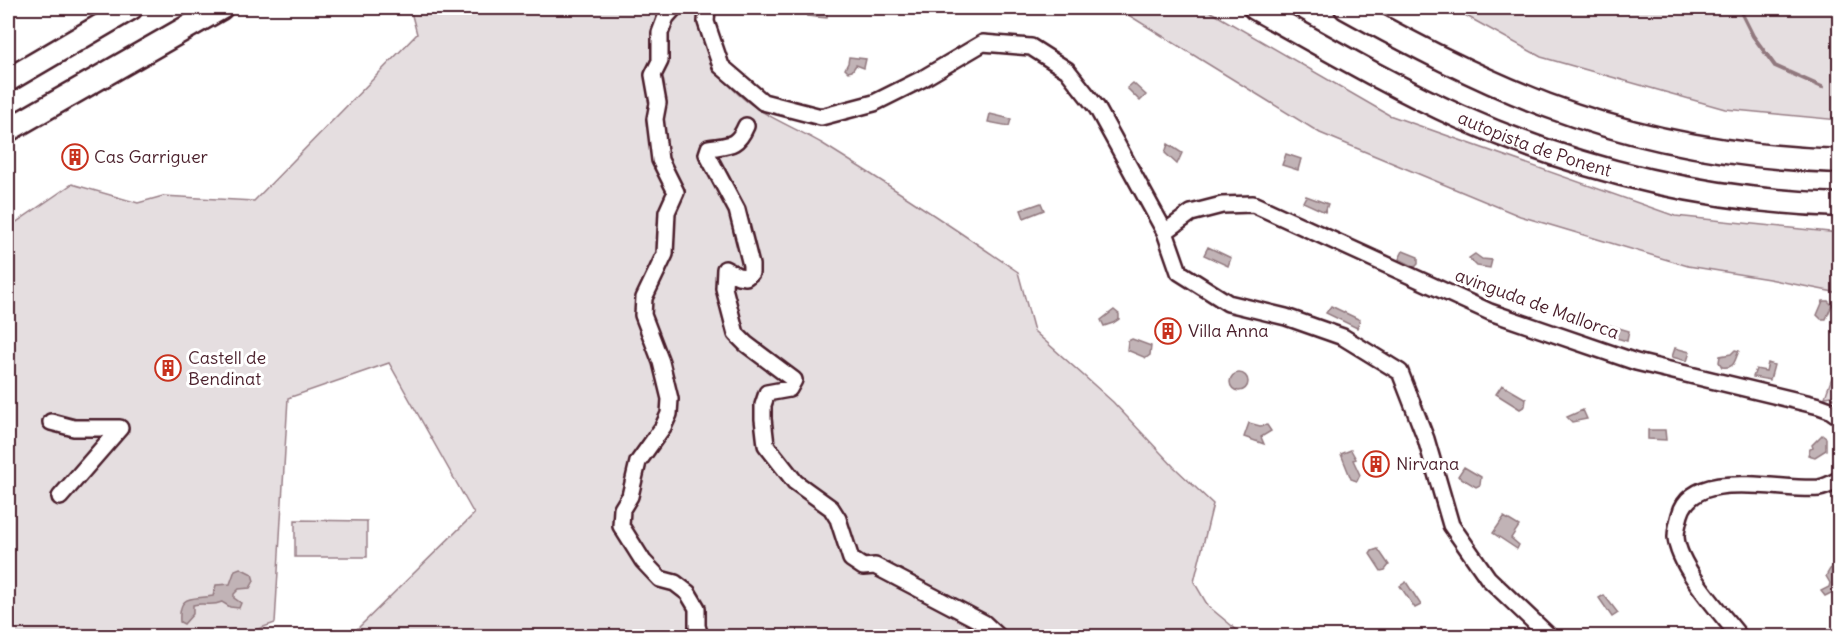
<svg xmlns="http://www.w3.org/2000/svg" width="1847" height="644" viewBox="0 0 1847 644" font-family="Delius,sans-serif">
	<style>
		.green { fill: #e5dee0; stroke: #987e86; stroke-width: 1.5 }
		.water { fill: #c1b3b6; stroke: #91787e; stroke-width: 1.5 }
		.lines { fill: none; stroke-linecap: round; stroke-linejoin: round }
		.stream { stroke: #91787e; stroke-width: 4 }
		.minor-casing { stroke: #4a1f2b; stroke-width: 20 }
		.highway-casing { stroke: #4a1f2b; stroke-width: 27 }
		.minor { stroke: #fff; stroke-width: 15 }
		.highway { stroke: #fff; stroke-width: 22 }
		.labels { text-anchor: middle; stroke-width: 6; stroke-linejoin: round; paint-order: stroke }
		.street-label { font-size: 18px; fill: #4a1f2b; stroke: #fff }
		.poi-label { font-size: 18px; fill: #4a1f2b; stroke: #fff; text-anchor: start }
	</style>
	<rect width="100%" height="100%" fill="#fff"/>
	<filter id="ink" filterUnits="userSpaceOnUse"><feTurbulence type="fractalNoise" baseFrequency=".0167" numOctaves="2"/><feDisplacementMap in="SourceGraphic" scale="12" xChannelSelector="R" yChannelSelector="G"/><feConvolveMatrix kernelMatrix="1 2 1 2 8 2 1 2 1" color-interpolation-filters="sRGB"/></filter>
	<g filter="url(#ink)">
		<path class="green" d="M 410,8 L 698,8 C 696,36 714,70 733,89 C 758,115 793,126 823,144 C 889,185 954,228 1018,272 L 1034,331 L 1113,402 L 1174,467 L 1213,504 L 1194,582 L 1208,606 L 1244,636 L 350,636 L 474,514 L 389,363 L 288,398 L 275,623 L 238,636 L 8,636 L 8,228 L 72,184 L 138,203 L 163,196 L 254,201 L 417,34 Z
			M 1117,8 L 1204,8 L 1389,115 L 1675,216 L 1839,233 L 1839,293 L 1769,279 L 1688,266 L 1520,216 L 1320,133 Z
			M 1452,8 L 1839,8 L 1839,120 L 1725,109 L 1541,57 Z
			M 1839,358 L 1839,395 L 1825,397 Z
			M 295,520 L 367,521 L 367,557 L 295,557 Z"/>
		<path class="water" d="M 809,8 L 827,10 L 827,18 L 807,16 Z
			M 849,57 L 866,59 L 864,68 L 856,65 L 852,71 L 848,72 L 845,69 L 848,63 Z
			M 1133,83 L 1146,95 L 1140,101 L 1127,88 Z
			M 990,114 L 1011,119 L 1009,126 L 988,122 Z
			M 1168,144 L 1182,153 L 1177,164 L 1165,153 Z
			M 1286,154 L 1301,159 L 1298,170 L 1282,165 Z
			M 1306,196 L 1328,204 L 1325,212 L 1303,202 Z
			M 1041,203 L 1044,210 L 1024,218 L 1021,210 Z
			M 1208,247 L 1231,258 L 1228,266 L 1204,255 Z
			M 1403,251 L 1418,257 L 1418,264 L 1415,267 L 1399,259 Z
			M 1475,254 L 1482,259 L 1492,260 L 1490,268 L 1477,266 L 1469,258 Z
			M 1823,301 L 1828,301 L 1832,305 L 1826,319 L 1821,319 L 1817,315 Z
			M 1331,306 L 1360,320 L 1357,328 L 1326,313 Z
			M 1114,310 L 1119,314 L 1119,319 L 1113,323 L 1104,326 L 1101,320 Z
			M 1572,313 L 1587,318 L 1586,326 L 1570,321 Z
			M 1609,325 L 1629,331 L 1627,341 L 1606,335 Z
			M 1132,339 L 1151,346 L 1150,355 L 1146,358 L 1127,350 L 1128,341 Z
			M 1675,348 L 1690,352 L 1687,361 L 1672,357 Z
			M 1735,350 L 1739,351 C 1734,361 1735,369 1722,367 L 1719,362 L 1720,356 L 1731,354 Z
			M 1768,363 L 1774,365 L 1770,380 L 1753,377 L 1756,369 L 1766,371 Z
			M1230 382a9 9 0 1 1 18 0a9 9 0 1 1-18 0Z
			M 1502,385 L 1526,399 L 1525,406 L 1520,409 L 1496,394 Z
			M 1583,410 L 1587,419 L 1572,422 L 1567,417 Z
			M 1249,423 L 1260,426 L 1267,425 L 1271,431 L 1261,437 L 1264,444 L 1244,437 Z
			M 1648,430 L 1665,430 L 1666,440 L 1648,439 Z
			M 1822,435 L 1826,438 L 1826,450 L 1815,457 L 1808,455 L 1810,449 L 1813,448 L 1812,445 Z
			M 1351,450 L 1356,459 L 1353,460 L 1360,475 L 1357,481 L 1351,479 L 1341,454 Z
			M 1464,467 L 1481,477 L 1480,485 L 1476,487 L 1458,476 Z
			M 1504,517 L 1519,526 L 1511,538 L 1519,545 L 1517,549 L 1493,533 Z
			M 1378,549 L 1389,565 L 1385,570 L 1381,571 L 1370,554 L 1372,551 Z
			M 1839,564 L 1839,589 L 1825,596 L 1821,591 L 1829,587 L 1830,583 L 1826,576 L 1830,569 Z
			M 240,568 L 252,574 L 254,581 L 250,588 L 239,589 L 234,594 L 234,598 L 241,603 L 239,608 L 230,607 L 222,602 C 210,607 205,602 193,605 L 193,614 L 184,624 L 180,622 C 178,593 192,600 213,596 L 216,585 L 230,584 L 235,570 Z
			M 1406,582 L 1421,605 L 1415,608 L 1400,586 Z
			M 1604,595 L 1618,613 L 1612,617 L 1599,598 Z"/>
		<g class="lines">
			<path class="stream" d="M 1739,8 L 1753,36 L 1775,66 L 1822,87"/>
			<g class="minor-casing">
				<path id="minor" d="M 674,8 L 666,17 L 660,33 L 660,61 L 653,75 L 658,103 L 655,119 L 660,160 L 676,192 L 667,212 L 665,254 L 644,298 L 643,315 L 661,362 L 670,399 L 669,414 L 663,427 L 638,462 L 630,496 L 622,509 L 621,526 L 643,561 L 660,579 L 675,583 L 688,593 L 697,608 L 697,626 L 700,636
					M 707,8 L 706,22 L 721,66 L 763,102 L 821,117 L 874,103 L 922,79 L 983,43 L 1031,47 L 1067,70 L 1097,108 L 1165,232 L 1179,272 L 1228,303 L 1286,317 L 1343,337 L 1400,372 L 1426,439 L 1451,525 L 1488,578 L 1549,636
					M 746,126 C 737,147 729,145 709,148 L 707,154 L 737,210 L 751,265 L 751,273 L 746,277 L 738,276 L 725,269 L 724,288 L 736,334 L 746,344 L 794,380 L 789,389 L 767,393 L 763,405 L 763,419 L 766,445 L 795,482 L 831,508 L 838,519 L 851,559 L 863,567 L 875,566 L 984,623 L 998,636
					M 1165,232 L 1191,213 L 1222,205 L 1253,204 L 1490,312 L 1636,362 L 1819,406 L 1830,410 L 1840,417
					M 51,422 L 74,428 L 120,428 L 60,497
					M 1739,636 C 1721,613 1678,567 1676,537 C 1676,530 1678,522 1680,515 C 1693,466 1783,492 1819,488 C 1826,487 1833,483 1840,479"/>
			</g>
			<g class="highway-casing">
				<g id="highway">
					<path id="s1" d="M 1255,8 C 1322,45 1389,85 1460,117 C 1581,171 1707,201 1840,205"/>
					<path d="M 1346,8 C 1411,44 1476,78 1546,105 C 1639,140 1740,158 1840,161"/>
					<path d="M 8,80 L 131,8"/>
					<path d="M 8,130 L 221,8"/>
				</g>
			</g>
			<use href="#minor" class="minor"/>
			<use href="#highway" class="highway"/>
		</g>
	</g>
	<defs>
		<g id="building-ring" transform="scale(1.35)"><circle r="9.5" fill="#fff" stroke="#c8321e" stroke-width="1.5"/><path d="M-4-6H4V6H1V3H-1V6H-4ZM-2.5-4.3h1.7v1.8h-1.7ZM.8-4.3h1.7v1.8H.8ZM-2.5-1h1.7V.8h-1.7ZM.8-1h1.7V.8H.8Z" fill="#c8321e"/></g>
	</defs>
	<g fill-rule="evenodd">
		<use href="#building-ring" x="75" y="157"/>
		<use href="#building-ring" x="1168" y="331"/>
		<use href="#building-ring" x="168" y="368"/>
		<use href="#building-ring" x="1376" y="464"/>
	</g>
	<g class="labels">
		<g class="street-label">
			<text dy="6" stroke="none"><textPath href="#s1" startOffset="312">autopista de Ponent</textPath></text>
			<text transform="translate(1537 304) rotate(20)" y="6">avinguda de Mallorca</text>
		</g>
		<g class="poi-label">
			<text x="94" y="163">Cas Garriguer</text>
			<text x="1188" y="337">Villa Anna</text>
			<text x="188" y="364">Castell de<tspan x="188" dy="21">Bendinat</tspan></text>
			<text x="1396" y="470">Nirvana</text>
		</g>
	</g>
	<rect width="1847" height="644" fill="none" stroke="#fff" stroke-width="30"/>
	<rect x="15" y="15" width="1817" height="614" fill="none" stroke="#4a1f2b" stroke-width="2" filter="url(#ink)"/>
</svg>
